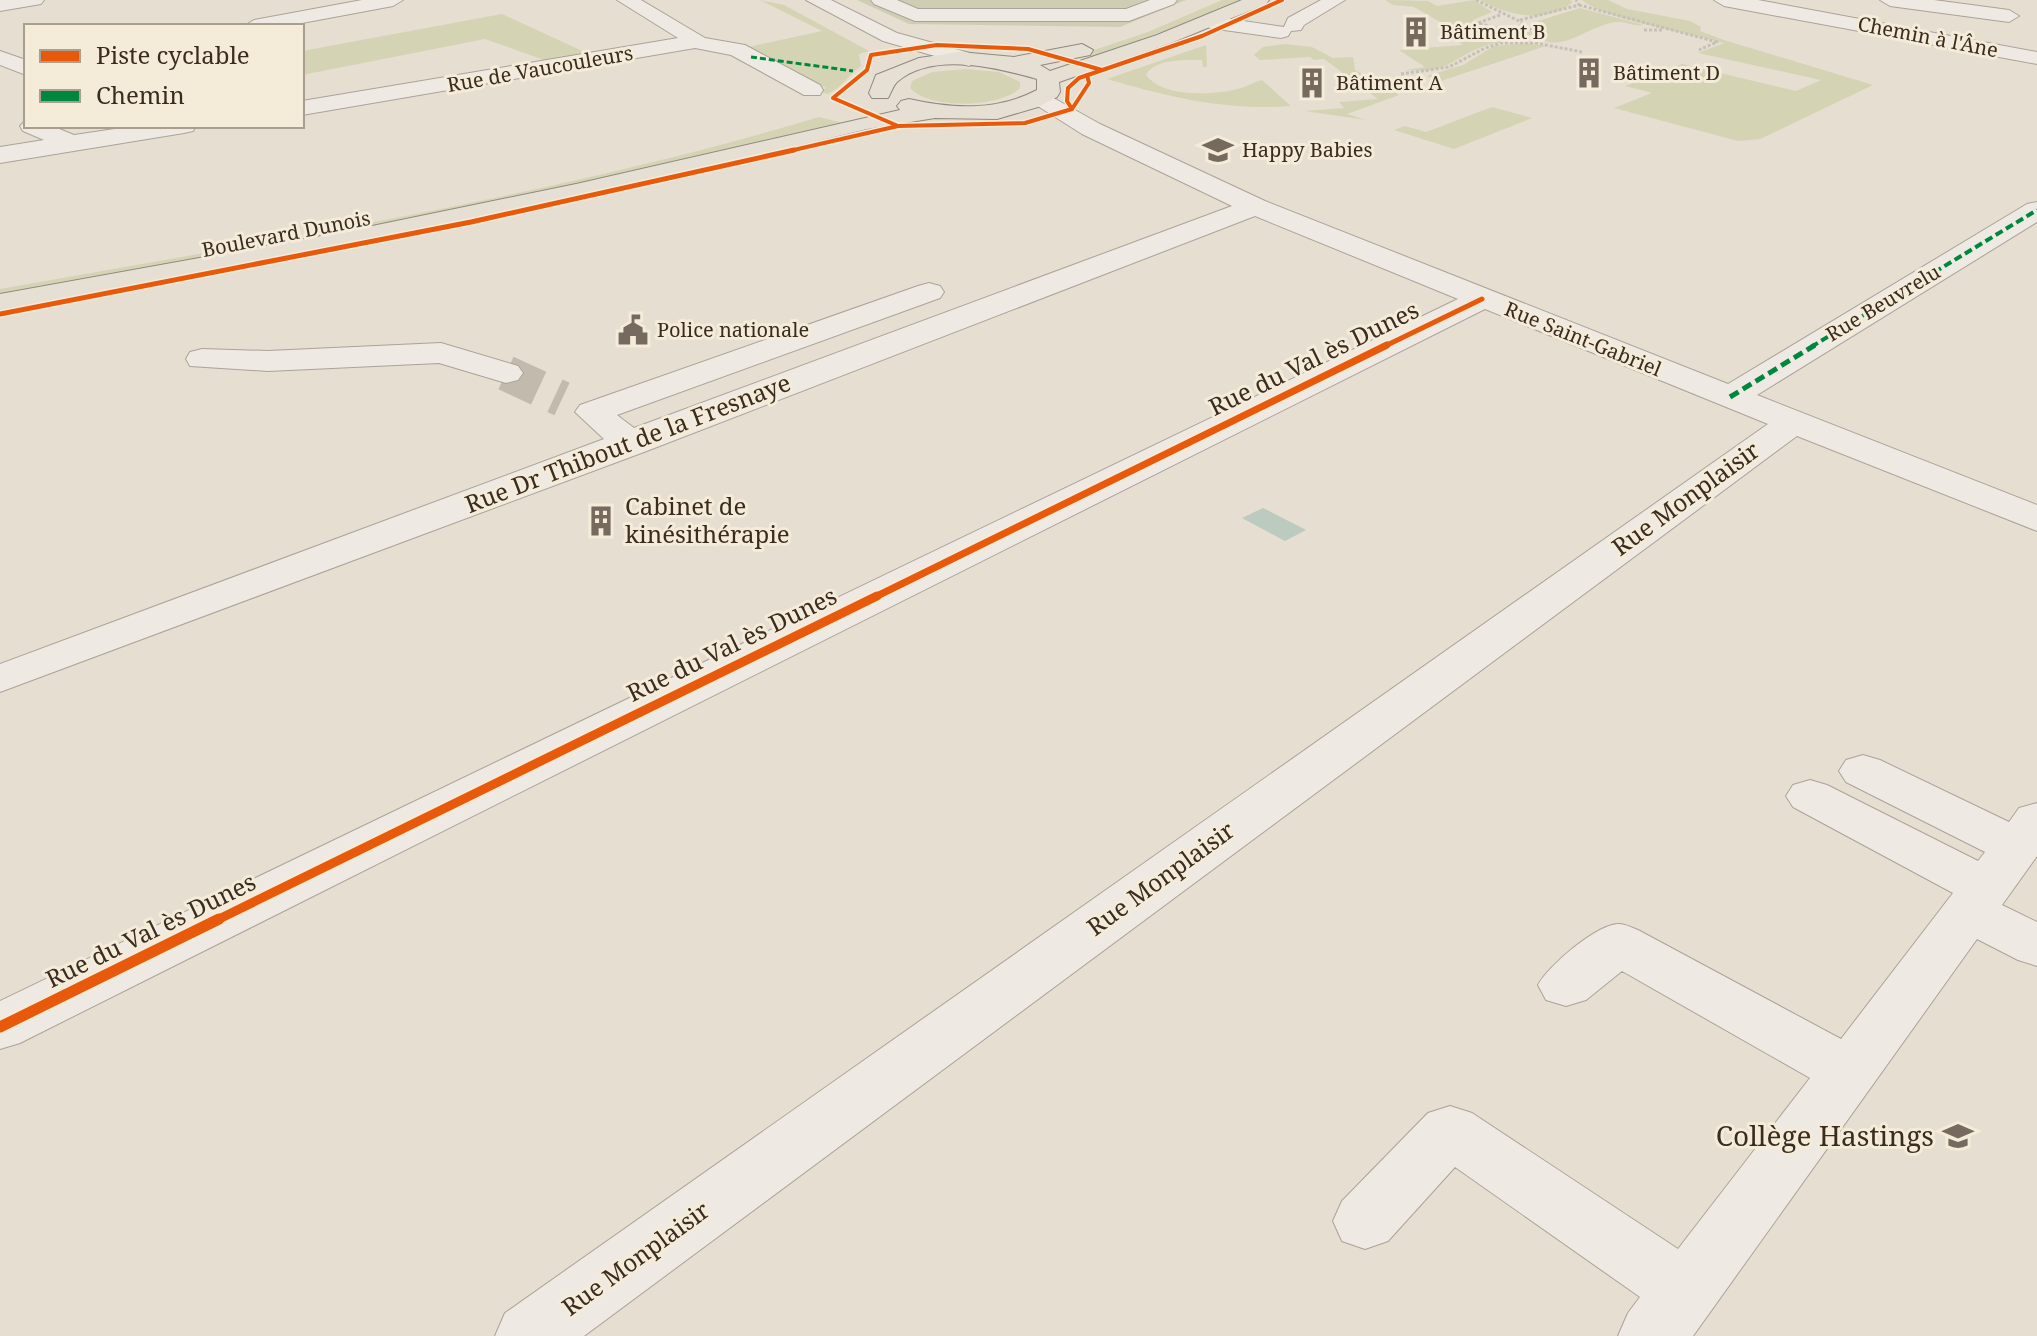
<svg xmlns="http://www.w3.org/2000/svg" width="2037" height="1336" viewBox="0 0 2037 1336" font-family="'Noto Serif',serif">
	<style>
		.green { fill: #d4d4b4 }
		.cemetery { fill: #cfceb4 }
		.water { fill: #bccac0 }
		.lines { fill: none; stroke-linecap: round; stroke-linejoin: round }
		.minor-tunnel { stroke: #c3baae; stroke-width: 36; stroke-dasharray: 36 18; stroke-linecap: butt }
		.minor-casing { stroke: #aba399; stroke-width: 2 }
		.major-casing { stroke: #908980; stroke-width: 2 }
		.path { stroke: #c6c0b9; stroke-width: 3; stroke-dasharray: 3 2; stroke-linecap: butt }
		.minor { fill: #eee9e2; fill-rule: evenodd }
		.major { fill: #e5dfd4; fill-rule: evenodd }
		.quiet-far2 { stroke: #00873e; stroke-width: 3; stroke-dasharray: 6 3; stroke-linecap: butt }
		.quiet-far1 { stroke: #00873e; stroke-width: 4; stroke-dasharray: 8 4; stroke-linecap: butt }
		.quiet { stroke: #00873e; stroke-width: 5; stroke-dasharray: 10 5; stroke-linecap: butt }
		.cycleway-far4-casing { stroke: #f4ebd9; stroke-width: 7 }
		.cycleway-far3-casing { stroke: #f4ebd9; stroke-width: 8 }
		.cycleway-far2-casing { stroke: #f4ebd9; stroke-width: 11 }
		.cycleway-far1-casing { stroke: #f4ebd9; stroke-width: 14 }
		.cycleway-casing { stroke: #f4ebd9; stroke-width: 16 }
		.cycleway-far4 { stroke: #e8590c; stroke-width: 4 }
		.cycleway-far3 { stroke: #e8590c; stroke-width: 5 }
		.cycleway-far2 { stroke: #e8590c; stroke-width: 7 }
		.cycleway-far1 { stroke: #e8590c; stroke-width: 9 }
		.cycleway { stroke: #e8590c; stroke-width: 11 }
		.labels { text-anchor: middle; stroke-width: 6; stroke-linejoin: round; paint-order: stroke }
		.far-poi-label { font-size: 20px; fill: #3a2c21; stroke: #f4ebd9; text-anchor: start }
		.far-street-label { font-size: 20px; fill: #3a2c21; stroke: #f4ebd9 }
		.street-label { font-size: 24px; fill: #3a2c21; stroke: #f4ebd9 }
		.poi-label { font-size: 24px; fill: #3a2c21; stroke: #f4ebd9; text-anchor: start }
		.near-poi-label { font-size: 28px; fill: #3a2c21; stroke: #f4ebd9; text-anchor: end }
	</style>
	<rect width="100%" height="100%" fill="#e5ded1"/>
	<path class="green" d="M 760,0 L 784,5 L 869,51 L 859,54 L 861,66 C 848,75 841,89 827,94 L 821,91 L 826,88 L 748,47 L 822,31 Z
		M 1222,0 L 1247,0 L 1094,57 L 1082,54 L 1148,32 Z
		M 1385,0 L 1428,1 L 1437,6 L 1474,0 L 1492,12 L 1473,20 L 1476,26 L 1508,32 L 1527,29 L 1533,33 C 1520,45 1500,39 1484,46 C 1450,59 1449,74 1406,70 L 1425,67 L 1399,50 L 1463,45 L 1457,40 L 1470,39 L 1414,7 L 1393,5 Z
		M 1480,0 L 1570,0 L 1573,2 C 1547,24 1508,16 1480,0 Z
		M 1582,0 L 1608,0 L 1627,9 L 1690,21 L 1701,27 L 1700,31 L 1724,40 L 1873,85 L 1760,139 L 1738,141 L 1614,108 L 1652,93 L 1625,86 L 1682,64 L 1796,91 L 1821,80 L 1698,53 L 1724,43 C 1693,34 1603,19 1582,0 Z
		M 1580,8 L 1644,25 C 1634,27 1628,22 1618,22 C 1593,23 1566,51 1542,40 L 1537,27 L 1538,21 Z
		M 502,14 L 591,55 L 550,62 L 485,39 L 302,75 L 302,51 Z
		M 1527,43 L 1546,46 L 1441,81 L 1427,76 L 1463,65 L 1494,46 Z
		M 1285,44 L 1312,47 L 1333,58 L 1353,57 L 1355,70 L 1399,95 L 1347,114 L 1366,120 L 1305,111 L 1344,108 L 1339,102 L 1378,99 L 1324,59 L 1314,60 L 1310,57 L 1260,60 L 1254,55 L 1263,47 Z
		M 1206,45 L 1207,67 L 1203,67 L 1202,60 C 1185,60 1155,58 1146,75 C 1163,98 1213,95 1238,89 C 1247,87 1253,82 1262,80 L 1291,106 C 1227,111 1168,97 1107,79 Z
		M 966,69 L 999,72 L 1020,82 L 1020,88 C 1000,108 930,110 910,88 L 912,81 L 932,72 Z
		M 1492,107 L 1532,118 L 1454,149 L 1394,130 L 1405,126 L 1426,132 Z
		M 819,117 L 843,123 L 437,215 L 0,297 L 0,289 C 274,240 552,197 819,117 Z"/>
	<path class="cemetery" d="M 857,0 L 1186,0 L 1120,27 L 909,24 Z"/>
	<path class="water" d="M 1263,508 L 1306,530 L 1285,541 L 1242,518 Z"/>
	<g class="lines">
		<path class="minor-tunnel" d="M 506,373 L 562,399"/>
		<g class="minor-casing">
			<path id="minor" d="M 0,0 L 44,0 L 41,4 L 0,11 Z
				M 362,0 L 403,0 L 393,6 L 286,26 L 244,26 L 254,20 Z
				M 617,0 L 641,0 L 705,38 L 745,45 L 820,85 L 823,90 L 820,95 L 804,95 L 731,55 L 695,48 L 302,115 L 302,101 L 678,38 Z
				M 806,0 L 831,0 L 897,33 L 977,55 L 980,60 L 969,66 L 883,41 Z
				M 871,0 L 897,0 L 918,9 L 1126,9 L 1150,0 L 1177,0 L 1174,4 L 1129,21 L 915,21 L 874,4 Z
				M 1321,0 L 1345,0 L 1304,25 L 1301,30 L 1291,31 L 1288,36 L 1281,38 L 1210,28 L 1200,22 L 1210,16 L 1284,27 L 1288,18 Z
				M 1714,0 L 1758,0 L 2037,52 L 2037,64 L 1724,6 Z
				M 1880,0 L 1934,0 L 2009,10 L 2019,16 L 2009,22 L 1890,6 Z
				M 0,51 L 26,60 L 26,75 L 0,65 Z
				M 1041,91 L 1100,124 L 1265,201 L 1728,384 L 2027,204 L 2037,202 L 2037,222 L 1757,395 L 2037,505 L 2037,531 L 1797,436 L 584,1336 L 495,1336 L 505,1313 L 1768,424 L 1485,309 L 20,1043 L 0,1049 L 0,1001 L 1458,299 L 1255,216 L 644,452 L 0,692 L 0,664 L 604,439 L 575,412 L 580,405 L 918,286 L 929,283 L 940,286 L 944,292 L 940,298 L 617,415 L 634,428 L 1232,206 L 1082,134 L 1033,103 L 1029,98 L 1033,93 Z
				M 26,120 L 26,126 L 52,126 L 74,135 L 135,126 L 196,126 L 193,131 L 184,133 L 0,163 L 0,147 L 44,140 L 23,131 L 20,126 Z
				M 441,343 L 518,366 L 523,373 L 518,380 L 506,383 L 439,363 L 268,371 L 190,366 L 186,359 L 190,352 L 202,349 L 268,351 Z
				M 1863,755 L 1880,760 L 2009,822 L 2019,808 L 2037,803 L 2037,856 L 2002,905 L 2037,922 L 2037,966 L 2018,960 L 1977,939 L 1693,1336 L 1618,1336 L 1628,1313 L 1640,1297 L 1455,1167 L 1388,1241 L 1365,1249 L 1342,1241 L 1333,1221 L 1342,1201 L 1428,1113 L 1450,1106 L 1472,1113 L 1678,1249 L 1810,1078 L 1622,971 L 1586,1000 L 1566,1006 L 1546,1000 L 1538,985 C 1548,966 1597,924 1619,924 C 1625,924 1633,928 1638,930 L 1841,1039 L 1953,893 L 1793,807 L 1786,796 L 1793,785 L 1810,780 L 1827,785 L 1978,861 L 1985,852 L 1846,782 L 1839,771 L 1846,760 Z"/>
		</g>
		<g class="major-casing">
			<path id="major" d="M 1242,0 L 1269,0 L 1266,4 L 1171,43 L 1059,82 L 1060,92 L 1057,97 L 1038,107 L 997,119 L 935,118 L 867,129 L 576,200 L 343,248 L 0,312 L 0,294 L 343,232 L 576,184 L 900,110 L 897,106 L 901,101 L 909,99 C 953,109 997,111 1037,90 L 1037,79 C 998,68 933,51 897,82 C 893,86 891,93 888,98 L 872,98 L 869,93 L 876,75 L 919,58 L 960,52 L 1014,57 L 1082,44 L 1093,50 L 1090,55 L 1040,65 L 1050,71 L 1157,35 Z"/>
		</g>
		<path class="path" d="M 1476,0 L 1519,21 L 1537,34 L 1534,41
			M 1579,5 L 1717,42 L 1699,50
			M 1500,15 L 1478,23 L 1503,30 L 1528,24
			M 1520,20 L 1579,5 L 1576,0
			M 1644,30 L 1662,30
			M 1401,74 L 1449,67 L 1485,48 L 1501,43 L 1536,43 L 1582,52"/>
		<use href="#minor" class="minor"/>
		<use href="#major" class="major"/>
		<path class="quiet-far2" d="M 751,57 L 853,71"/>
		<path class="quiet-far1" d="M 1811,347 L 2037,210"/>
		<path class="quiet" d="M 1730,397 L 1815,345"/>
		<g class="cycleway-far4-casing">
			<path id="cycleway-far4" d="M 1072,109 L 1067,101 L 1068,88 L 1079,78 L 1202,36 L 1282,0
				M 898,126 L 833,98 L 867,70 L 871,55 L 937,45 L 1028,49 L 1102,70
				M 785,152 L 898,126 L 1025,123 L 1072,109 L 1089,83 L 1087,75"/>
		</g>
		<g class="cycleway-far3-casing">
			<path id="cycleway-far3" d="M 0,314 L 471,222 L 794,150
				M 1383,347 L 1482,299"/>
		</g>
		<g class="cycleway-far2-casing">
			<path id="cycleway-far2" d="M 873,598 L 1387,345"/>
		</g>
		<g class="cycleway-far1-casing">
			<path id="cycleway-far1" d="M 215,921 L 877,596"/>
		</g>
		<g class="cycleway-casing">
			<path id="cycleway" d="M 0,1027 L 219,919"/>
		</g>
		<use href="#cycleway-far4" class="cycleway-far4"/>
		<use href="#cycleway-far3" class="cycleway-far3"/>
		<use href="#cycleway-far2" class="cycleway-far2"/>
		<use href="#cycleway-far1" class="cycleway-far1"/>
		<use href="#cycleway" class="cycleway"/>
	</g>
	<defs>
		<g id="building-bare" transform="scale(2.4)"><path d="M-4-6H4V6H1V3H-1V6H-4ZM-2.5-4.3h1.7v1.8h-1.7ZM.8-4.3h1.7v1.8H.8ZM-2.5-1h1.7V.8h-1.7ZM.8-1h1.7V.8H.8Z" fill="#766a5f" stroke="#f4ebd9" stroke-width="2.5" paint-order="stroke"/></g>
		<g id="school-bare" transform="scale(2.4)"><path d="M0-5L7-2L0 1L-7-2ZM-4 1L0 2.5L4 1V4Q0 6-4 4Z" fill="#766a5f" stroke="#f4ebd9" stroke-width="2.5" paint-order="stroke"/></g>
		<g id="civic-bare" transform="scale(2.4)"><path d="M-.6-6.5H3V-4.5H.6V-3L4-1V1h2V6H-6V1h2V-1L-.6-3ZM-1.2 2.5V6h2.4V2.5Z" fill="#766a5f" stroke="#f4ebd9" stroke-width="2.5" paint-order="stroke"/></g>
	</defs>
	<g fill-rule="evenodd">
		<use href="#building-bare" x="1416" y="32"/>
		<use href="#building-bare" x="1589" y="73"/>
		<use href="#building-bare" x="1312" y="83"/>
		<use href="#school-bare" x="1218" y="150"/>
		<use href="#civic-bare" x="633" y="330"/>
		<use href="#building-bare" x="601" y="521"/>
		<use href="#school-bare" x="1958" y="1136"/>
	</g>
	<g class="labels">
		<g class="far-poi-label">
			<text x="1440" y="39">Bâtiment B</text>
			<text x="1613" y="80">Bâtiment D</text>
			<text x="1336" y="90">Bâtiment A</text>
			<text x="1242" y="157">Happy Babies</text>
			<text x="657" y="337">Police nationale</text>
		</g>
		<g class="far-street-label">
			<text transform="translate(1928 37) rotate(11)" y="7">Chemin à l'Âne</text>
			<text transform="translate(540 69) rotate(-10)" y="7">Rue de Vaucouleurs</text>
			<text transform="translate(286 234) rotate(-11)" y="7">Boulevard Dunois</text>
			<text transform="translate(1883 303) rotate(-31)" y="7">Rue Beuvrelu</text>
			<text transform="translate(1583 339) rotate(22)" y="7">Rue Saint-Gabriel</text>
		</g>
		<g class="street-label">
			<text transform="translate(1314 359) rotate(-26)" y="8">Rue du Val ès Dunes</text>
			<text transform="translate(628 444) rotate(-21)" y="8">Rue Dr Thibout de la Fresnaye</text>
			<text transform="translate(1686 499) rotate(-36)" y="8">Rue Monplaisir</text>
			<text transform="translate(732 645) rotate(-26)" y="8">Rue du Val ès Dunes</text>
			<text transform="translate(1161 879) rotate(-36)" y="8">Rue Monplaisir</text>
			<text transform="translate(151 931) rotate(-26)" y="8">Rue du Val ès Dunes</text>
			<text transform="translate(636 1259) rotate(-36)" y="8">Rue Monplaisir</text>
		</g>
		<g class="poi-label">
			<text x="625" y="515">Cabinet de<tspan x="625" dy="28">kinésithérapie</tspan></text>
		</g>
		<g class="near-poi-label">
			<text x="1934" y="1146">Collège Hastings</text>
		</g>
	</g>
	<rect x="24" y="24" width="280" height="104" fill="#f4ebd9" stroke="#aa9f8f" stroke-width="2"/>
	<rect x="40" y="50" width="40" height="12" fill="#e8590c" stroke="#aa9f8f" stroke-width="2"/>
	<text x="96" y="64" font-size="24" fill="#3a2c21">Piste cyclable</text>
	<rect x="40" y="90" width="40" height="12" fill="#00873e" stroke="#aa9f8f" stroke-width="2"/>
	<text x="96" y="104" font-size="24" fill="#3a2c21">Chemin</text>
</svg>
